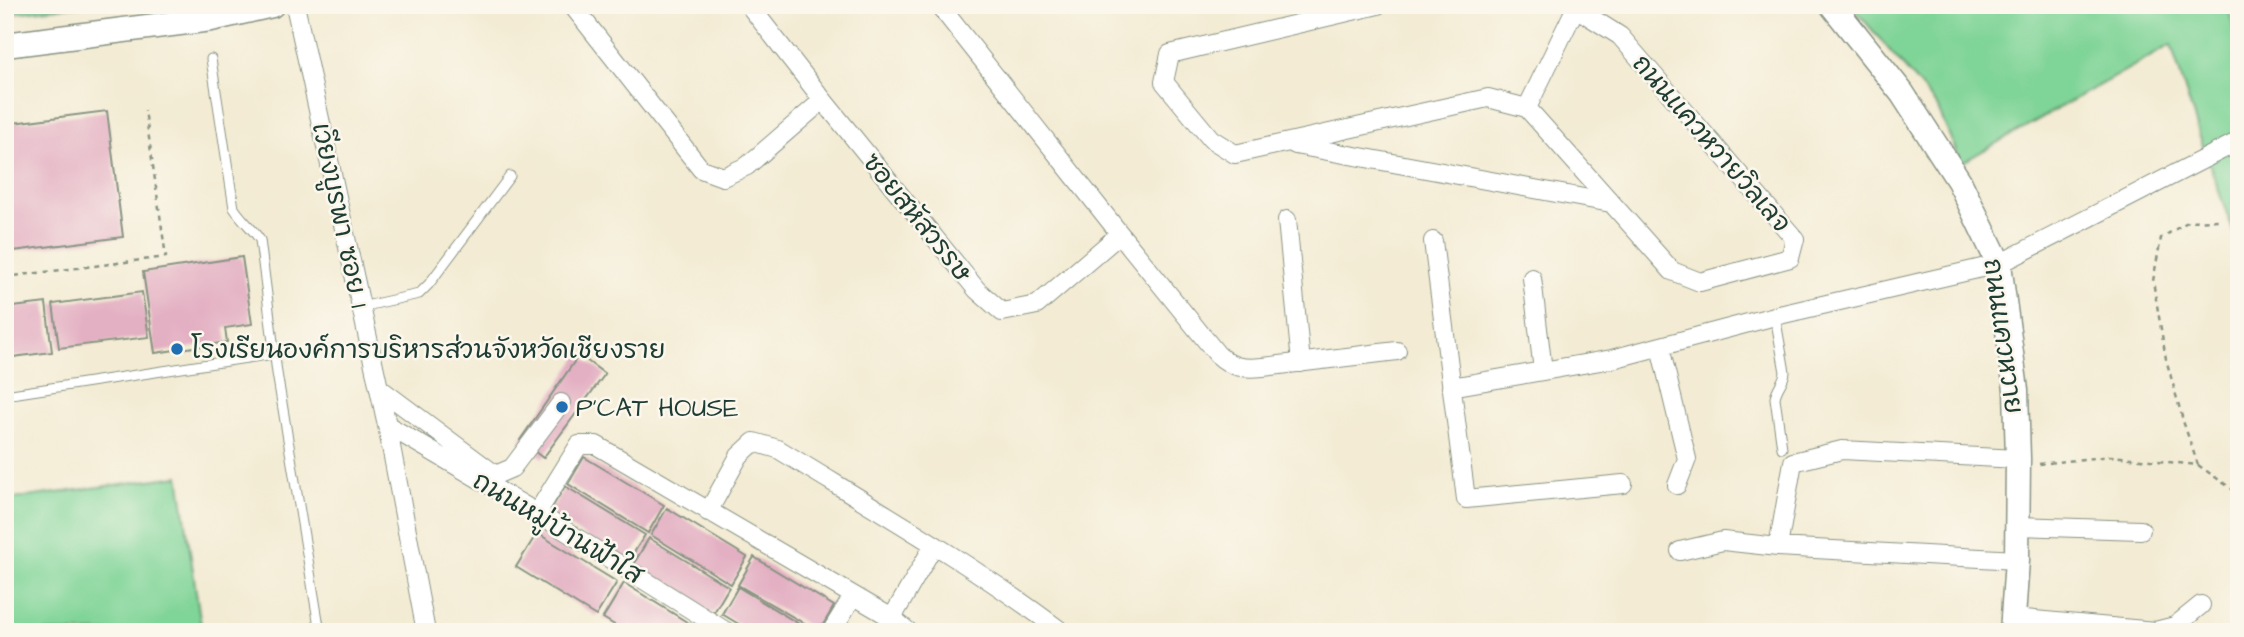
<svg xmlns="http://www.w3.org/2000/svg" width="2244" height="637" viewBox="0 0 2244 637" font-family="'Architects Daughter','Playpen Sans Thai',sans-serif">
	<style>
		.green { fill: #7fd497; stroke: #4f8866; stroke-width: 2 }
		.building { fill: #e3afc2 }
		.lines { fill: none; stroke-linecap: round; stroke-linejoin: round }
		.lane-casing { stroke: #899484; stroke-width: 11 }
		.street-casing { stroke: #899484; stroke-width: 20 }
		.secondary-casing { stroke: #899484; stroke-width: 27 }
		.path { stroke: #899484; stroke-width: 2.5; stroke-dasharray: 5 5; stroke-linecap: butt }
		.lane { stroke: #fff; stroke-width: 9 }
		.street { stroke: #fff; stroke-width: 18 }
		.secondary { stroke: #fff; stroke-width: 24 }
		.poi-dot { fill: #1f6fb2; stroke: #fbf7ec; stroke-width: 2.5 }
		.labels { text-anchor: middle; stroke-width: 5; stroke-linejoin: round; paint-order: stroke }
		.street-label { font-size: 26px; fill: #1f3d34; stroke: #fbf7ec }
		.poi-label { font-size: 26px; fill: #1f3d34; stroke: #fbf7ec; text-anchor: start }
	</style>
	<rect width="100%" height="100%" fill="#fbf7ec"/>
	<filter id="ink" filterUnits="userSpaceOnUse"><feTurbulence type="fractalNoise" baseFrequency=".0143" numOctaves="2"/><feDisplacementMap in="SourceGraphic" scale="14" xChannelSelector="R" yChannelSelector="G"/><feConvolveMatrix kernelMatrix="1 2 1 2 8 2 1 2 1" color-interpolation-filters="sRGB"/></filter>
	<filter id="wash" filterUnits="userSpaceOnUse"><feTurbulence type="fractalNoise" baseFrequency=".00686" numOctaves="4" result="noise"/><feDisplacementMap in="SourceGraphic" scale="28" xChannelSelector="R" yChannelSelector="G"/><feGaussianBlur stdDeviation="1.57" result="paint"/><feColorMatrix in="noise" values="0 0 0 0 0 0 0 0 0 0 0 0 0 0 0 0 0 1.4 0 .05"/><feComposite in="paint" operator="in"/></filter>
	<g filter="url(#wash)">
		<rect width="100%" height="100%" fill="#f3ebd3"/>
		<path class="green" d="M 5,5 L 86,5 L 5,14 Z
			M 1851,5 L 2227,5 L 2239,45 L 2239,248 L 2203,146 L 2171,45 L 1961,163 L 1937,106 Z
			M 179,476 L 202,632 L 5,632 L 5,500 Z"/>
		<g id="blocks">
			<path class="building" d="M 107,111 L 123,237 L 5,252 L 5,124 Z
				M 242,257 L 252,324 L 225,328 L 227,342 L 155,353 L 143,272 Z
				M 142,292 L 149,337 L 59,348 L 53,304 Z
				M 46,303 L 52,352 L 5,358 L 5,308 Z
				M 579,355 L 605,374 L 543,458 L 520,440 Z
				M 584,457 L 664,505 L 648,533 L 568,484 Z
				M 565,486 L 645,535 L 628,562 L 548,514 Z
				M 667,508 L 747,557 L 731,584 L 651,535 Z
				M 537,533 L 617,582 L 596,616 L 516,567 Z
				M 649,538 L 729,587 L 713,614 L 633,565 Z
				M 754,557 L 834,606 L 819,632 L 738,585 Z
				M 624,583 L 703,632 L 626,632 L 603,618 Z
				M 738,587 L 812,632 L 752,632 L 722,614 Z"/>
		</g>
	</g>
	<g filter="url(#ink)">
		<use href="#blocks" fill-opacity="0" stroke="#899484" stroke-width="2"/>
		<g class="lines">
			<g class="lane-casing">
				<path id="lane" d="M 211,59 L 234,208 C 242,220 252,228 260,240 L 277,373 L 320,632
					M 361,307 L 419,294 L 429,284 L 510,176
					M 1775,316 L 1785,372 C 1784,382 1776,388 1775,398 L 1782,448
					M 5,395 L 274,354"/>
			</g>
			<g class="street-casing">
				<path id="street" d="M 295,5 L 387,425 L 426,632
					M 572,5 L 701,169 L 723,177 L 747,166 L 823,100
					M 749,5 L 823,100 L 977,290 L 1002,312 L 1037,305 L 1120,234
					M 939,5 L 1120,234 L 1217,354 C 1232,368 1243,369 1263,367 L 1397,351
					M 1378,5 L 1170,54 L 1164,82 L 1211,139 L 1235,154 L 1488,98 L 1527,108 L 1672,271 L 1700,282 L 1790,258 L 1795,239 L 1620,36 L 1571,5
					M 1527,108 L 1577,5
					M 1295,145 L 1611,203
					M 1287,220 L 1301,363
					M 1433,241 L 1466,499 L 1623,484
					M 1532,278 L 1543,371
					M 1660,347 L 1687,459 L 1677,485
					M 1451,387 L 1612,359 L 1775,316 L 1999,264 L 2237,142
					M 379,388 L 493,473 L 498,474 L 512,468 L 561,403
					M 387,425 L 537,513 L 727,632
					M 708,512 L 739,456 L 754,442 L 778,449 C 874,508 972,564 1062,632
					M 537,513 L 579,445 L 596,445 L 892,618 L 909,632
					M 2017,526 L 2141,530
					M 1778,547 L 1793,462 L 1842,450 L 2018,459
					M 1680,551 L 1723,541 L 1778,547 L 2017,560
					M 892,618 L 934,545
					M 2013,618 L 2155,631 L 2175,626 L 2201,605
					M 831,632 L 853,596"/>
			</g>
			<g class="secondary-casing">
				<path id="secondary" d="M 1832,5 L 1902,93 L 1959,181 L 1999,264 L 2016,390 L 2018,459 L 2017,560 L 2012,632
					M 5,45 L 211,19 L 272,5"/>
			</g>
			<path class="path" d="M 5,277 L 166,257 L 145,110
				M 2039,464 L 2111,456 L 2198,465 L 2239,494
				M 2198,465 L 2184,424 L 2166,359 L 2153,281 L 2161,238 L 2189,221 L 2218,220"/>
			<use href="#lane" class="lane"/>
			<use href="#street" class="street"/>
			<use href="#secondary" class="secondary"/>
		</g>
	</g>
	<g class="poi-dot">
		<circle cx="177" cy="349" r="7"/>
		<circle cx="562" cy="407" r="7"/>
	</g>
	<g class="labels">
		<g class="street-label">
			<text transform="translate(1712 143) rotate(49)" y="9">ถนนแควหวายวิลเลจ</text>
			<text transform="translate(341 215) rotate(78)" y="9">เวียงบูรพา ซอย 1</text>
			<text transform="translate(918 217) rotate(51)" y="9">ซอยสหัสวรรษ</text>
			<text transform="translate(2004 336) rotate(82)" y="9">ถนนแควหวาย</text>
			<text transform="translate(558 527) rotate(31)" y="9">ถนนหมู่บ้านฟ้าใส</text>
		</g>
		<g class="poi-label">
			<text x="191" y="358">โรงเรียนองค์การบริหารส่วนจังหวัดเชียงราย</text>
			<text x="576" y="416">P'CAT HOUSE</text>
		</g>
	</g>
	<rect width="2244" height="637" fill="none" stroke="#fbf7ec" stroke-width="28"/>
</svg>
